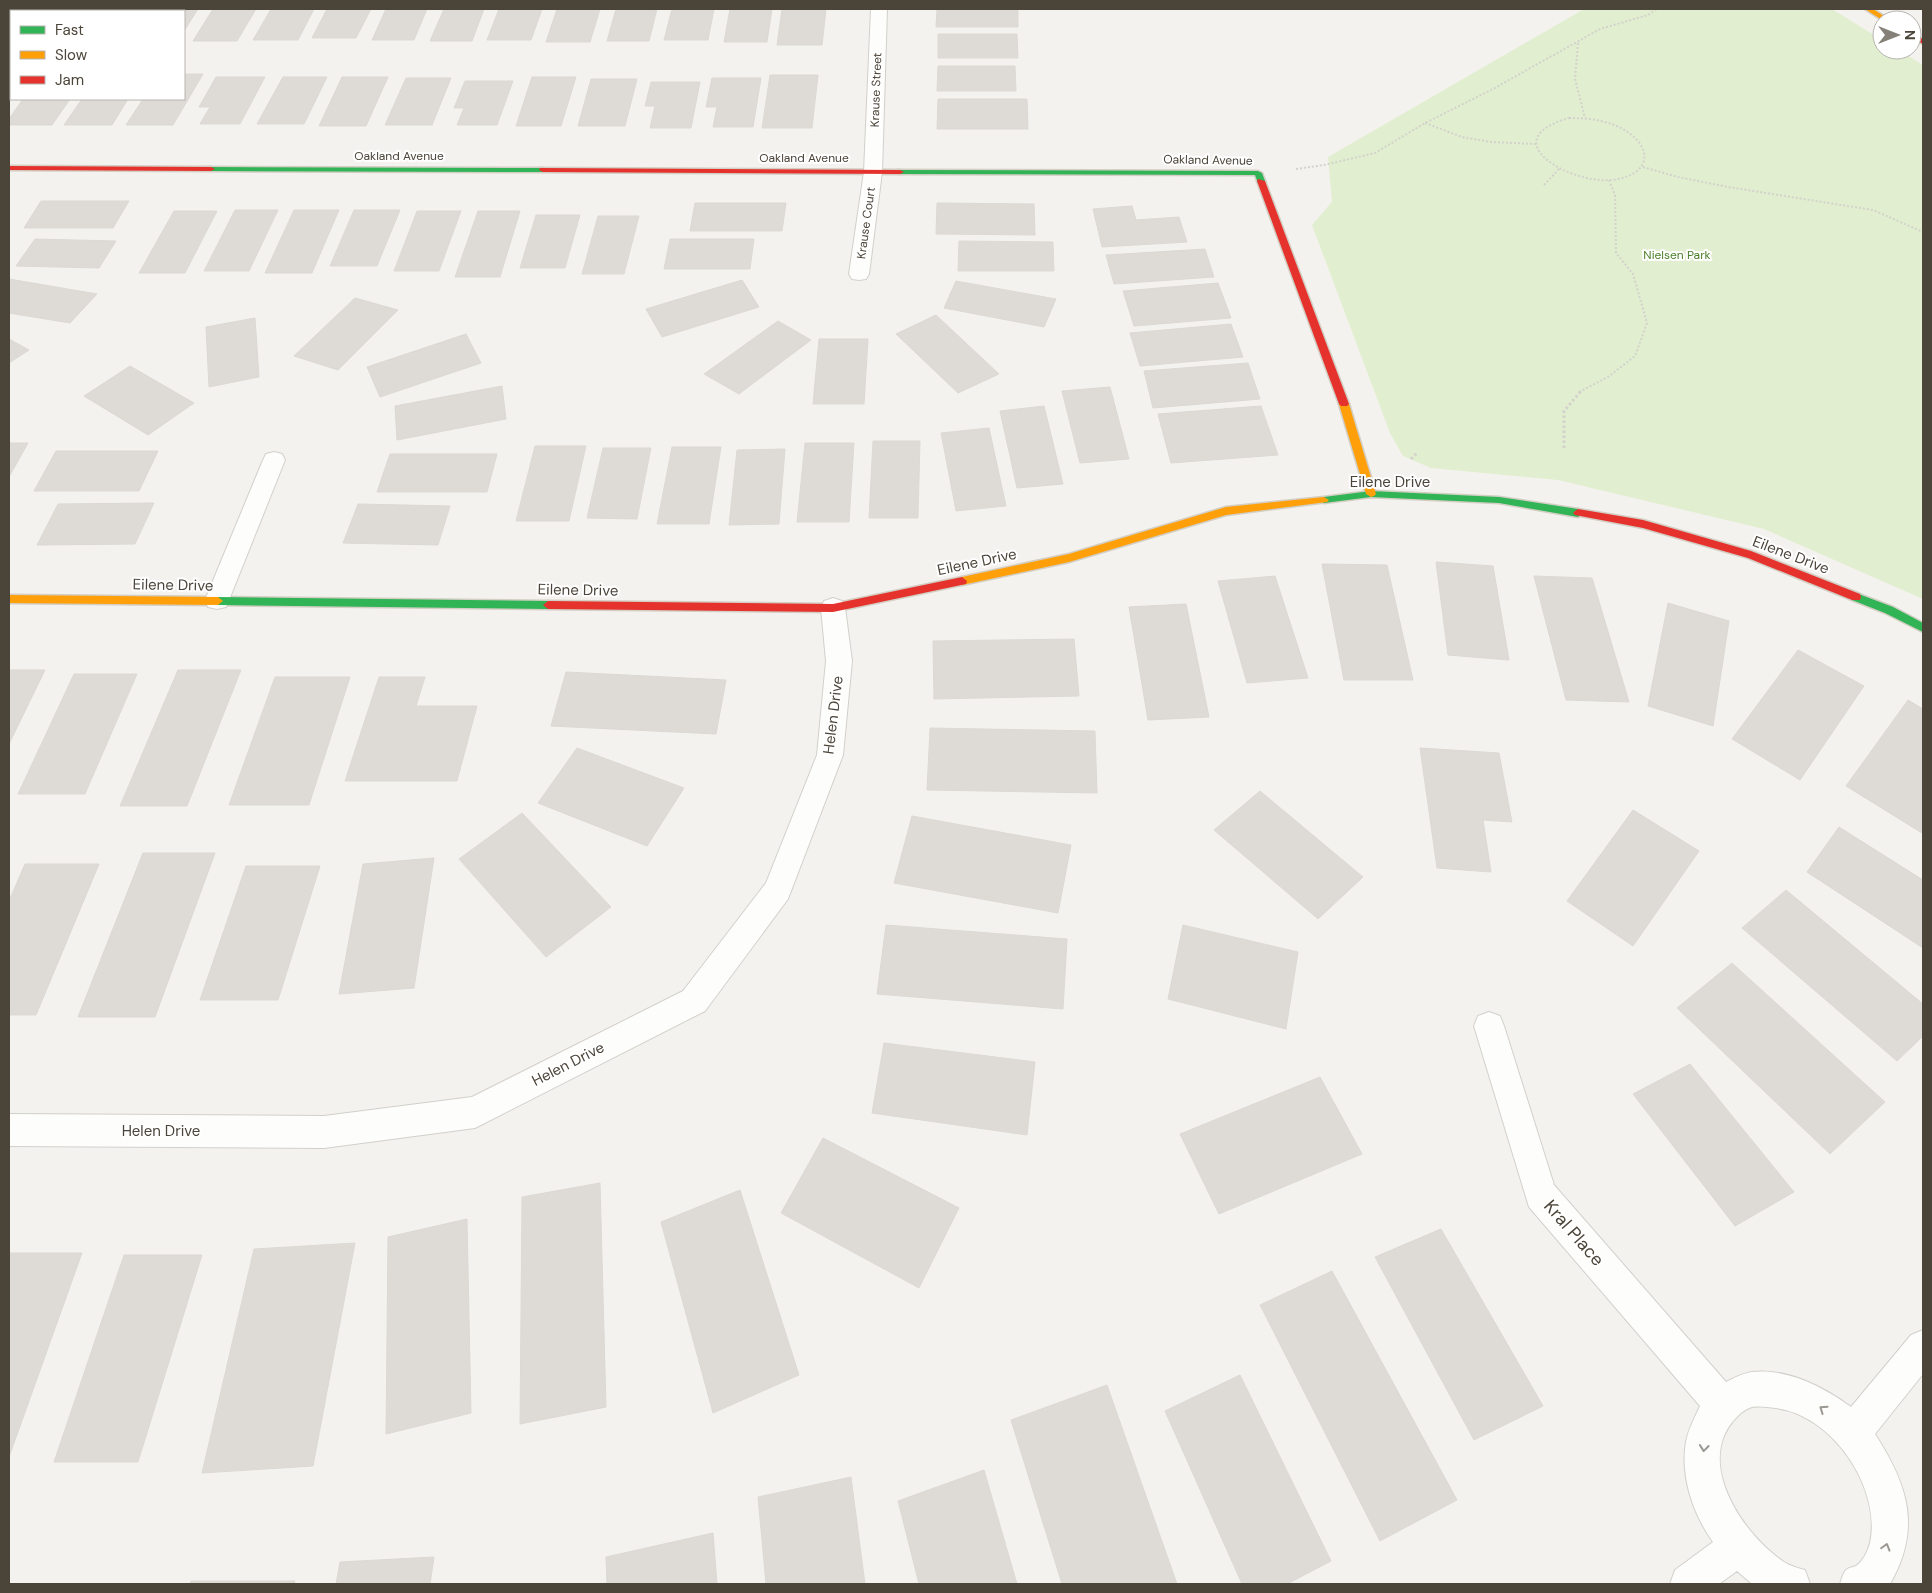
<svg xmlns="http://www.w3.org/2000/svg" width="1932" height="1593" viewBox="0 0 1932 1593" font-family="'DM Sans',sans-serif">
	<style>
		.green { fill: #e1eecf }
		.building { fill: #dedbd6; stroke: #dcd9d4 }
		.lines { fill: none; stroke-linecap: round; stroke-linejoin: round }
		.street-casing { stroke: #d2d0cb; stroke-width: 2 }
		.fast-casing { stroke: #d3cfc5; stroke-width: 3 }
		.slow-casing { stroke: #d3cfc5; stroke-width: 3 }
		.jam-casing { stroke: #d3cfc5; stroke-width: 3 }
		.path-far1 { stroke: #d3d2cc; stroke-width: 2; stroke-dasharray: 2 2; stroke-linecap: butt }
		.path { stroke: #d3d2cc; stroke-width: 3; stroke-dasharray: 2.5 2.5; stroke-linecap: butt }
		.street { fill: #fdfdfc; fill-rule: evenodd }
		.fast { fill: #30b455; fill-rule: evenodd }
		.slow { fill: #ff9f0a; fill-rule: evenodd }
		.jam { fill: #e5322d; fill-rule: evenodd }
		.oneway { stroke: #9b9791 }
		.labels { text-anchor: middle; stroke-width: 4; stroke-linejoin: round; paint-order: stroke }
		.far-street-label { font-size: 12px; fill: #4b4439; stroke: #fff }
		.far-park-label { font-size: 12px; fill: #4a7f2a; stroke: #fff }
		.street-label { font-size: 15px; fill: #4b4439; stroke: #fff }
		.near-street-label { font-size: 18px; fill: #4b4439; stroke: #fff }
	</style>
	<rect width="100%" height="100%" fill="#f4f2ee"/>
	<path class="green" d="M 1584,9 L 1832,9 L 1882,40 L 1882,50 L 1899,50 L 1923,65 L 1923,599 L 1764,529 L 1558,480 L 1431,468 L 1403,456 L 1390,433 L 1312,225 L 1332,202 L 1328,157 Z"/>
	<path class="building" d="M 94,9 L 141,9 L 139,11 L 93,11 Z
		M 153,9 L 198,9 L 184,31 L 184,11 L 152,11 Z
		M 213,9 L 256,9 L 237,41 L 193,41 Z
		M 271,9 L 314,9 L 298,40 L 253,40 Z
		M 327,9 L 371,9 L 356,38 L 312,38 Z
		M 386,9 L 427,9 L 414,40 L 372,40 Z
		M 444,9 L 484,9 L 472,41 L 430,41 Z
		M 499,9 L 542,9 L 531,40 L 487,40 Z
		M 557,9 L 600,9 L 590,42 L 546,42 Z
		M 616,9 L 657,9 L 649,41 L 607,41 Z
		M 672,9 L 714,9 L 708,40 L 664,40 Z
		M 730,9 L 772,9 L 767,42 L 724,42 Z
		M 782,9 L 826,9 L 822,45 L 777,45 Z
		M 937,9 L 1018,9 L 1018,27 L 936,27 Z
		M 938,34 L 1017,34 L 1018,58 L 938,58 Z
		M 938,66 L 1015,66 L 1016,91 L 937,91 Z
		M 184,74 L 203,74 L 173,125 L 126,125 L 143,99 L 184,99 Z
		M 770,75 L 818,75 L 812,128 L 762,128 Z
		M 216,77 L 265,77 L 240,124 L 200,124 L 210,107 L 199,107 Z
		M 283,77 L 327,77 L 304,124 L 257,124 Z
		M 342,77 L 388,77 L 366,126 L 319,126 Z
		M 532,77 L 576,77 L 561,126 L 516,126 Z
		M 406,78 L 451,78 L 432,125 L 385,125 Z
		M 712,78 L 761,78 L 753,127 L 713,127 L 717,107 L 706,107 Z
		M 591,79 L 637,79 L 625,126 L 578,126 Z
		M 465,81 L 513,81 L 497,125 L 457,125 L 464,108 L 454,108 Z
		M 651,82 L 700,82 L 691,128 L 650,128 L 655,106 L 645,106 Z
		M 23,99 L 70,99 L 52,125 L 9,125 L 9,119 Z
		M 82,99 L 128,99 L 112,125 L 64,125 Z
		M 938,99 L 1027,99 L 1028,129 L 937,129 Z
		M 41,201 L 129,201 L 113,228 L 24,228 Z
		M 695,203 L 786,203 L 782,231 L 690,231 Z
		M 937,203 L 1034,204 L 1035,235 L 936,234 Z
		M 1132,206 L 1136,220 L 1179,217 L 1187,242 L 1102,247 L 1093,209 Z
		M 235,210 L 278,210 L 249,271 L 204,271 Z
		M 294,210 L 339,210 L 312,273 L 265,273 Z
		M 354,210 L 400,210 L 377,266 L 330,266 Z
		M 174,211 L 217,211 L 185,273 L 139,273 Z
		M 417,211 L 461,211 L 439,271 L 394,271 Z
		M 478,211 L 520,211 L 500,277 L 455,277 Z
		M 536,215 L 580,215 L 565,268 L 520,268 Z
		M 598,216 L 639,216 L 624,274 L 582,274 Z
		M 35,239 L 116,241 L 99,268 L 16,266 Z
		M 670,239 L 754,239 L 750,269 L 664,269 Z
		M 959,241 L 1053,242 L 1054,271 L 958,271 Z
		M 1205,249 L 1214,277 L 1114,284 L 1106,255 Z
		M 9,279 L 97,294 L 70,323 L 9,313 Z
		M 742,280 L 759,307 L 662,337 L 646,309 Z
		M 956,281 L 1056,299 L 1044,327 L 944,308 Z
		M 1218,283 L 1231,318 L 1134,326 L 1123,291 Z
		M 355,298 L 398,310 L 338,370 L 294,356 Z
		M 936,315 L 999,374 L 958,393 L 896,334 Z
		M 255,318 L 259,377 L 209,387 L 206,327 Z
		M 778,321 L 811,340 L 739,394 L 704,374 Z
		M 1231,324 L 1243,357 L 1140,366 L 1130,333 Z
		M 466,334 L 481,363 L 380,397 L 367,367 Z
		M 9,339 L 29,350 L 9,363 Z
		M 819,339 L 868,339 L 864,404 L 813,404 Z
		M 1248,363 L 1260,399 L 1153,408 L 1144,371 Z
		M 130,366 L 194,403 L 148,435 L 84,396 Z
		M 502,386 L 506,419 L 397,440 L 395,406 Z
		M 1110,387 L 1129,459 L 1080,463 L 1062,391 Z
		M 1044,406 L 1063,484 L 1017,488 L 1000,411 Z
		M 1261,406 L 1278,455 L 1171,463 L 1158,414 Z
		M 989,428 L 1006,506 L 956,511 L 941,433 Z
		M 873,441 L 920,441 L 918,518 L 869,518 Z
		M 9,443 L 28,443 L 9,477 Z
		M 805,443 L 854,443 L 849,522 L 797,522 Z
		M 535,446 L 586,446 L 569,521 L 516,521 Z
		M 672,447 L 721,447 L 709,524 L 657,524 Z
		M 603,448 L 651,448 L 637,519 L 587,518 Z
		M 785,449 L 779,524 L 729,525 L 737,450 Z
		M 56,451 L 158,451 L 139,491 L 34,491 Z
		M 390,454 L 497,454 L 487,492 L 377,492 Z
		M 154,503 L 135,544 L 37,545 L 58,504 Z
		M 358,504 L 450,506 L 438,545 L 343,543 Z
		M 1436,562 L 1493,566 L 1509,660 L 1448,655 Z
		M 1322,564 L 1387,565 L 1413,680 L 1344,680 Z
		M 1275,576 L 1308,678 L 1247,683 L 1218,581 Z
		M 1534,576 L 1592,578 L 1629,702 L 1566,700 Z
		M 1668,603 L 1729,621 L 1713,726 L 1648,706 Z
		M 1186,604 L 1209,717 L 1148,720 L 1129,607 Z
		M 1074,639 L 1079,696 L 934,699 L 933,641 Z
		M 1798,650 L 1864,686 L 1800,780 L 1732,739 Z
		M 9,670 L 45,670 L 9,744 Z
		M 178,670 L 241,670 L 187,806 L 120,806 Z
		M 566,672 L 726,680 L 716,734 L 551,726 Z
		M 74,674 L 137,674 L 85,794 L 18,794 Z
		M 275,677 L 350,677 L 309,805 L 229,805 Z
		M 379,677 L 425,677 L 416,706 L 477,706 L 457,781 L 345,781 Z
		M 1908,700 L 1923,709 L 1922,833 L 1846,786 Z
		M 930,728 L 1095,731 L 1097,793 L 927,790 Z
		M 577,748 L 684,788 L 647,846 L 538,803 Z
		M 1420,748 L 1499,753 L 1512,822 L 1483,820 L 1491,872 L 1437,868 Z
		M 1260,791 L 1363,877 L 1318,919 L 1214,830 Z
		M 1633,810 L 1699,851 L 1633,946 L 1567,901 Z
		M 522,813 L 611,907 L 546,957 L 459,859 Z
		M 912,816 L 1071,845 L 1058,913 L 894,883 Z
		M 1839,827 L 1923,880 L 1923,948 L 1807,872 Z
		M 143,853 L 215,853 L 155,1017 L 78,1017 Z
		M 434,858 L 414,988 L 339,994 L 363,864 Z
		M 25,864 L 99,864 L 36,1015 L 9,1015 L 9,901 Z
		M 246,866 L 320,866 L 278,1000 L 200,1000 Z
		M 1786,890 L 1923,1004 L 1923,1036 L 1897,1061 L 1742,928 Z
		M 886,925 L 1067,939 L 1063,1009 L 877,994 Z
		M 1183,925 L 1298,952 L 1286,1029 L 1168,999 Z
		M 1732,963 L 1885,1102 L 1830,1154 L 1677,1008 Z
		M 884,1043 L 1035,1062 L 1027,1135 L 872,1113 Z
		M 1690,1064 L 1794,1192 L 1735,1226 L 1633,1094 Z
		M 1320,1077 L 1362,1154 L 1219,1214 L 1180,1134 Z
		M 823,1138 L 959,1208 L 919,1288 L 781,1213 Z
		M 600,1183 L 606,1407 L 520,1424 L 522,1197 Z
		M 740,1190 L 799,1375 L 713,1413 L 661,1222 Z
		M 467,1219 L 471,1413 L 386,1434 L 388,1237 Z
		M 1441,1229 L 1543,1406 L 1474,1440 L 1375,1257 Z
		M 355,1243 L 313,1466 L 202,1473 L 254,1249 Z
		M 9,1253 L 82,1253 L 9,1457 Z
		M 124,1255 L 202,1255 L 138,1462 L 54,1462 Z
		M 1332,1271 L 1457,1500 L 1380,1541 L 1260,1305 Z
		M 1240,1375 L 1331,1561 L 1287,1584 L 1242,1584 L 1165,1411 Z
		M 1107,1385 L 1177,1584 L 1062,1584 L 1011,1420 Z
		M 984,1470 L 1017,1584 L 919,1584 L 898,1501 Z
		M 851,1477 L 865,1584 L 766,1584 L 758,1497 Z
		M 713,1533 L 717,1584 L 607,1584 L 606,1557 Z
		M 434,1557 L 430,1584 L 336,1584 L 340,1562 Z
		M 191,1581 L 295,1581 L 294,1584 L 190,1584 Z"/>
	<g class="lines">
		<g class="street-casing">
			<path id="street" d="M 871,9 L 887,9 L 882,172 L 869,274 L 866,279 L 859,280 L 852,279 L 849,274 L 864,172 Z
				M 274,452 L 282,454 L 285,460 L 229,600 L 226,607 L 217,609 L 208,607 L 205,600 L 263,460 L 266,454 Z
				M 833,598 L 842,601 L 845,608 L 852,661 L 843,755 L 788,899 L 705,1011 L 475,1128 L 324,1148 L 9,1146 L 9,1114 L 324,1116 L 472,1097 L 683,991 L 766,883 L 817,755 L 826,661 L 821,608 L 824,601 Z
				M 1489,1012 L 1500,1016 L 1504,1026 L 1554,1185 L 1726,1382 C 1734,1378 1743,1373 1752,1372 C 1787,1368 1824,1387 1851,1407 L 1911,1335 L 1923,1330 L 1923,1374 L 1875,1434 C 1908,1485 1922,1528 1890,1584 L 1840,1584 C 1841,1581 1843,1573 1846,1570 C 1848,1568 1853,1567 1856,1566 C 1863,1561 1868,1551 1870,1543 C 1882,1488 1832,1414 1775,1408 C 1767,1407 1756,1405 1749,1408 C 1738,1413 1728,1426 1724,1436 C 1706,1480 1749,1539 1784,1562 C 1790,1566 1798,1568 1805,1570 L 1810,1584 L 1752,1584 L 1737,1571 L 1719,1584 L 1670,1584 L 1675,1570 L 1713,1542 C 1693,1514 1680,1476 1686,1442 C 1688,1430 1695,1417 1700,1406 L 1529,1207 L 1474,1026 L 1478,1016 Z"/>
		</g>
		<g class="fast-casing">
			<path id="fast" d="M 208,167 L 543,168 L 547,170 L 543,172 L 211,171 L 207,169 Z
				M 897,170 L 1258,171 L 1262,173 L 1265,181 L 1258,183 L 1255,175 L 900,174 L 896,172 Z
				M 1371,491 L 1499,497 L 1578,509 L 1583,513 L 1578,517 L 1499,503 L 1371,497 L 1324,503 L 1319,500 L 1324,497 Z
				M 1856,593 L 1893,607 L 1923,623 L 1923,632 L 1885,613 L 1852,600 L 1851,597 L 1852,594 Z
				M 218,597 L 548,601 L 553,605 L 548,609 L 218,605 L 213,601 Z"/>
		</g>
		<g class="slow-casing">
			<path id="slow" d="M 1865,9 L 1873,9 L 1890,20 L 1882,20 Z
				M 1344,401 L 1349,404 L 1376,494 L 1374,496 L 1371,497 L 1366,494 L 1339,404 Z
				M 1324,497 L 1329,500 L 1327,502 L 1226,515 L 1069,562 L 962,585 L 957,581 L 962,577 L 1069,554 L 1226,507 Z
				M 9,595 L 218,597 L 223,601 L 218,605 L 9,603 Z"/>
		</g>
		<g class="jam-casing">
			<path id="jam" d="M 1912,33 L 1923,39 L 1923,44 L 1912,38 Z
				M 9,166 L 211,167 L 215,169 L 211,171 L 9,170 Z
				M 540,168 L 900,170 L 904,172 L 900,174 L 543,172 L 539,170 Z
				M 1258,179 L 1265,181 L 1349,404 L 1347,406 L 1341,406 L 1339,404 L 1257,181 Z
				M 1578,509 L 1643,520 L 1751,551 L 1860,594 L 1861,597 L 1860,600 L 1852,600 L 1748,558 L 1643,528 L 1575,515 L 1573,513 L 1575,511 Z
				M 962,577 L 967,581 L 966,584 L 833,612 L 548,609 L 543,605 L 548,601 L 833,604 Z"/>
		</g>
		<path class="path-far1" d="M 1578,43 L 1575,79 L 1585,118
			M 1569,118 C 1587,118 1605,120 1621,128 C 1656,147 1651,176 1611,180 C 1570,184 1492,140 1569,118 Z
			M 1425,123 L 1462,137 L 1491,142 L 1536,144
			M 1643,167 L 1678,177 L 1728,187 L 1873,210 L 1923,232
			M 1296,169 L 1324,165 L 1375,153 L 1425,123 L 1493,89 L 1600,29 L 1648,15 L 1657,9
			M 1544,185 L 1559,169
			M 1579,392 L 1608,377 L 1635,356 L 1647,323 L 1633,274 L 1616,253 L 1615,195 L 1609,180"/>
		<path class="path" d="M 1564,448 L 1564,411 L 1581,391
			M 1411,459 L 1418,452"/>
		<use href="#street" class="street"/>
		<use href="#fast" class="fast"/>
		<use href="#slow" class="slow"/>
		<use href="#jam" class="jam"/>
	</g>
	<defs><path id="oneway-chevron" d="M-2-3.5L2.5 0L-2 3.5" fill="none" stroke-width="1.6" stroke-linecap="round" stroke-linejoin="round" transform="scale(1.25)"/></defs>
	<g class="oneway">
		<use href="#oneway-chevron" transform="translate(1823 1409) rotate(-145)"/>
		<use href="#oneway-chevron" transform="translate(1704 1448) rotate(96)"/>
		<use href="#oneway-chevron" transform="translate(1886 1547) rotate(-74)"/>
	</g>
	<g class="labels">
		<g class="far-street-label">
			<text transform="translate(876 90) rotate(-88)" y="4">Krause Street</text>
			<text x="399" y="160">Oakland Avenue</text>
			<text x="804" y="162">Oakland Avenue</text>
			<text transform="translate(1208 160) rotate(1)" y="4">Oakland Avenue</text>
			<text transform="translate(866 223) rotate(-82)" y="4">Krause Court</text>
		</g>
		<g class="far-park-label">
			<text x="1677" y="259">Nielsen Park</text>
		</g>
		<g class="street-label">
			<text x="1390" y="487">Eilene Drive</text>
			<text transform="translate(1791 555) rotate(21)" y="5">Eilene Drive</text>
			<text transform="translate(977 562) rotate(-12)" y="5">Eilene Drive</text>
			<text transform="translate(173 585) rotate(1)" y="5">Eilene Drive</text>
			<text transform="translate(578 590) rotate(1)" y="5">Eilene Drive</text>
			<text transform="translate(833 715) rotate(-83)" y="5">Helen Drive</text>
			<text transform="translate(568 1064) rotate(-27)" y="5">Helen Drive</text>
			<text x="161" y="1136">Helen Drive</text>
		</g>
		<g class="near-street-label">
			<text transform="translate(1574 1233) rotate(49)" y="6">Kral Place</text>
		</g>
	</g>
	<rect width="1932" height="1593" fill="none" stroke="#4b4439" stroke-width="20"/>
	<rect x="10" y="10" width="175" height="90" fill="#ffffff" stroke="#b7b4b0"/>
	<rect x="20" y="26" width="25" height="8" fill="#30b455" stroke="#b7b4b0"/>
	<text x="55" y="35" font-size="15" fill="#4b4439">Fast</text>
	<rect x="20" y="51" width="25" height="8" fill="#ff9f0a" stroke="#b7b4b0"/>
	<text x="55" y="60" font-size="15" fill="#4b4439">Slow</text>
	<rect x="20" y="76" width="25" height="8" fill="#e5322d" stroke="#b7b4b0"/>
	<text x="55" y="85" font-size="15" fill="#4b4439">Jam</text>
	<g transform="translate(1897 35) rotate(90)"><circle r="24" fill="#ffffff" stroke="#b7b4b0"/>
	<path d="M0-4L9 19L0 12L-9 19Z" fill="#868178"/>
	<text y="-8" font-size="14" font-weight="bold" text-anchor="middle" fill="#4b4439">N</text>
	</g>
</svg>
